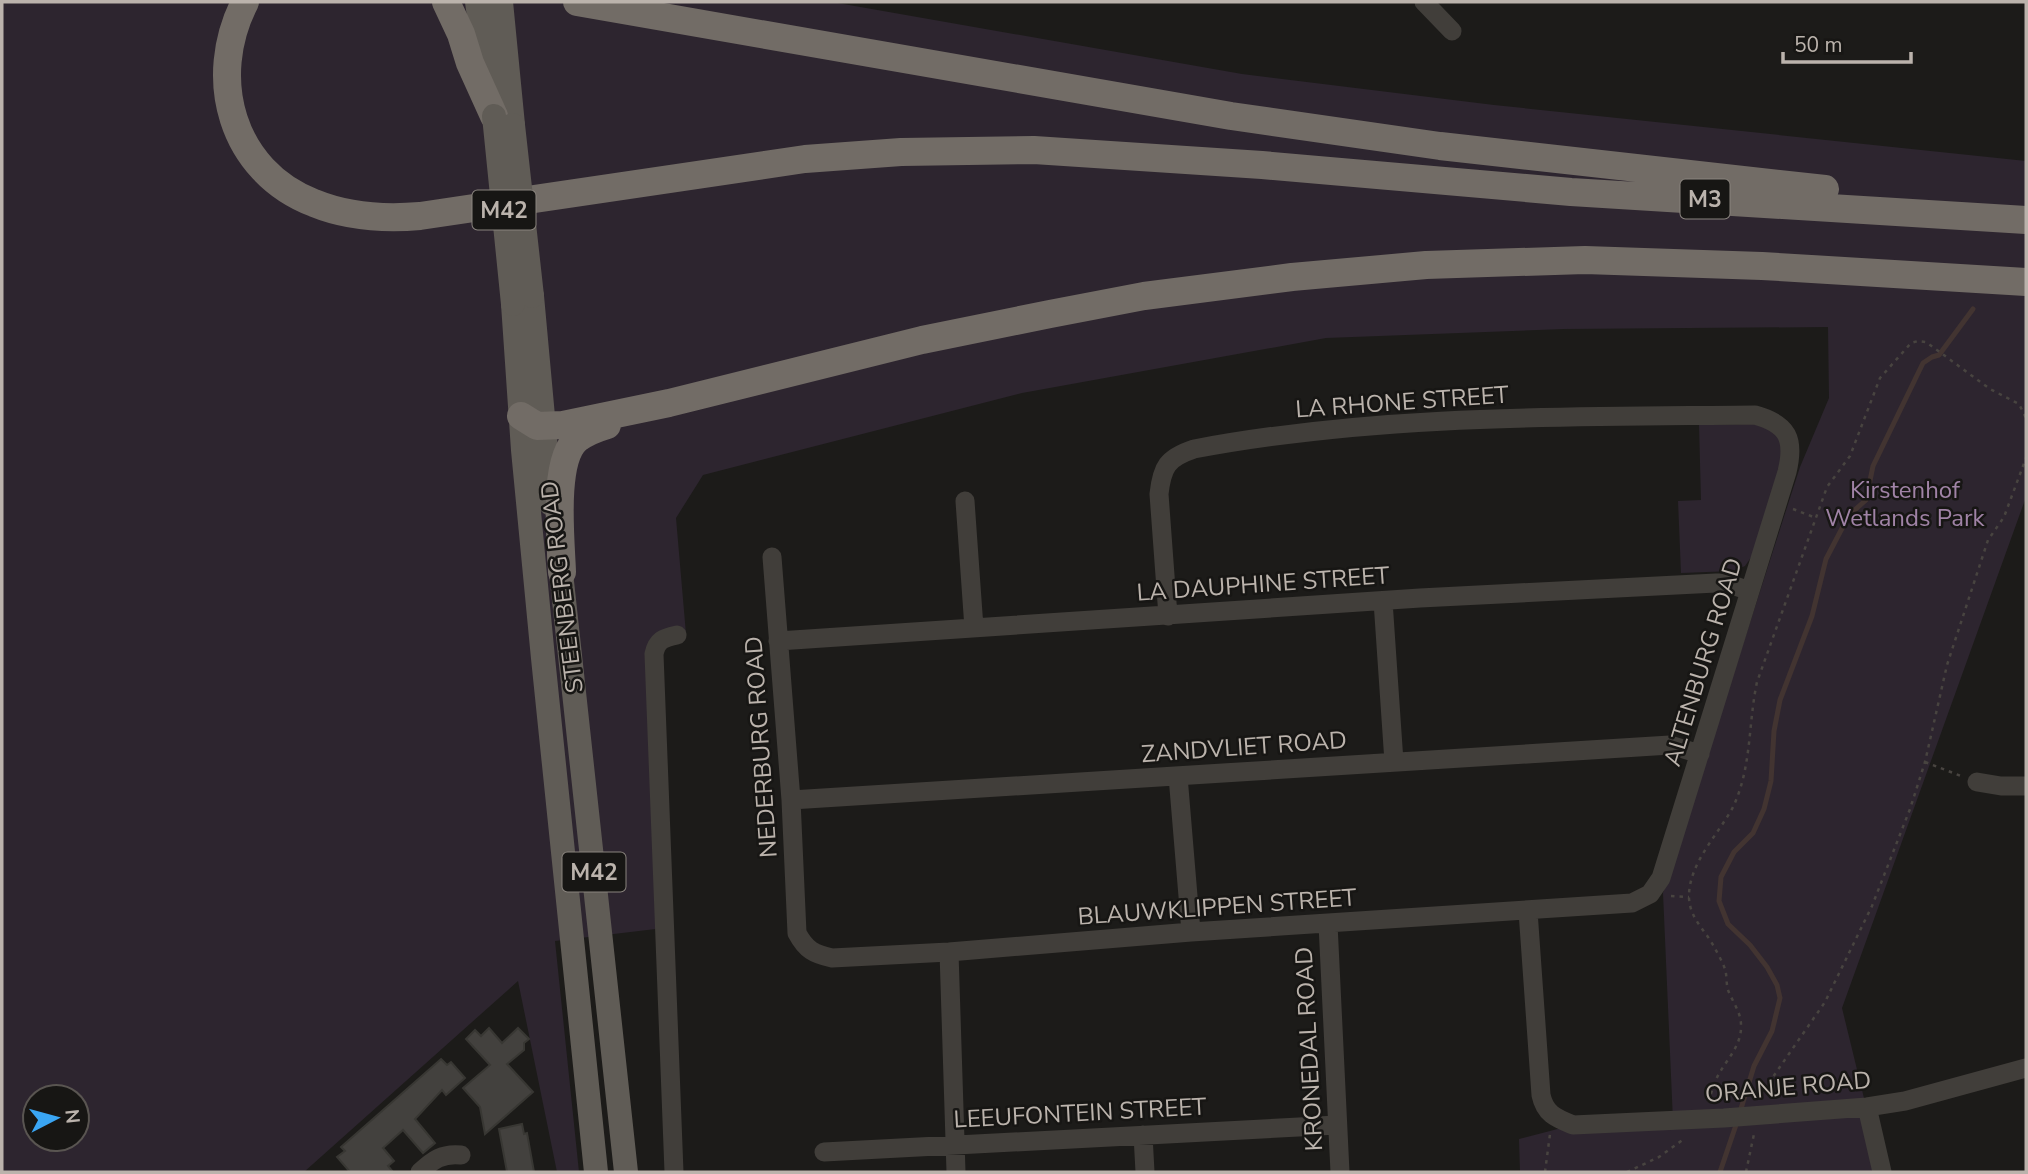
<svg xmlns="http://www.w3.org/2000/svg" width="2028" height="1174" viewBox="0 0 2028 1174" font-family="'Nunito Sans',sans-serif">
	<style>
		.green { fill: #2d252f; fill-rule: evenodd }
		.lines { fill: none; stroke-linecap: round; stroke-linejoin: round }
		.stream { stroke: #423431; stroke-width: 5 }
		.building { fill: #43413e; stroke: #383733; stroke-width: 2 }
		.path { stroke: #484440; stroke-width: 2.5; stroke-dasharray: 3.5 5; stroke-linecap: butt }
		.minor { stroke: #413e3a; stroke-width: 19 }
		.major { stroke: #605c56; stroke-width: 24 }
		.highway { stroke: #726c66; stroke-width: 28 }
		.major-bridge { stroke: #605c56; stroke-width: 24 }
		.labels { text-anchor: middle; stroke-width: 5; stroke-linejoin: round; paint-order: stroke }
		.shield { fill: #171614; stroke: #8a847e; stroke-width: 2 }
		.shield-label { font-size: 23px; font-weight: bold; fill: #bbb3ac }
		.street-label { font-size: 24px; fill: #bbb3ac; stroke: #171614 }
		.park-label { font-size: 24px; fill: #a083a6; stroke: #171614 }
	</style>
	<rect width="100%" height="100%" fill="#1c1b19"/>
	<path class="green" d="M 2,2 L 832,2 L 1242,74 L 1494,105 L 2026,161 L 2026,497 L 1842,1008 L 1882,1172 L 1520,1172 L 1519,1139 L 1573,1125 L 1673,1121 L 1663,893 L 1800,467 L 1829,398 L 1828,327 L 1564,329 L 1326,338 L 1022,393 L 703,475 L 676,518 L 686,634 L 663,638 L 664,928 L 555,941 L 579,1172 L 557,1172 L 518,981 L 304,1172 L 2,1172 ZM 35,1097 L 77,1097 L 77,1139 L 35,1139 Z
		M 1756,424 C 1776,432 1780,433 1784,455 L 1752,556 L 1745,566 L 1733,571 L 1681,573 L 1678,501 L 1701,500 L 1699,425 Z"/>
	<g class="lines">
		<path class="stream" d="M 1740,1112 L 1754,1066 L 1772,1031 L 1780,998 L 1777,985 L 1767,967 L 1750,945 L 1728,924 L 1719,901 L 1721,877 L 1734,852 L 1753,833 L 1764,809 L 1771,781 L 1774,731 L 1780,700 L 1812,616 L 1826,559 L 1849,515 L 1866,500 L 1873,466 L 1923,363 L 1932,357 L 1939,355 L 1973,309
			M 1720,1172 L 1737,1122"/>
	</g>
	<path class="building" d="M 489,1028 L 502,1043 L 518,1028 L 529,1039 L 524,1043 L 524,1050 L 507,1064 L 533,1092 L 485,1134 L 480,1107 L 463,1088 L 490,1065 L 466,1039 L 475,1030 L 481,1036 Z
		M 441,1059 L 447,1065 L 451,1062 L 465,1078 L 446,1095 L 442,1090 L 415,1119 L 435,1143 L 423,1153 L 403,1130 L 383,1148 L 394,1161 L 388,1166 L 393,1172 L 350,1172 L 337,1157 L 345,1151 L 341,1147 Z
		M 522,1124 L 524,1134 L 527,1133 L 534,1172 L 507,1172 L 499,1129 Z"/>
	<g class="lines">
		<path class="path" d="M 1793,509 L 1816,518
			M 1925,762 L 1961,776
			M 1671,896 L 1689,897
			M 1759,1097 L 1825,1002 L 1872,906 L 1910,809 L 1925,762 L 1947,665 L 1988,540 L 2004,517 L 2026,458
			M 1708,1102 C 1711,1096 1712,1088 1715,1082 C 1723,1062 1742,1048 1741,1025 C 1741,1012 1732,1001 1728,990 C 1726,983 1727,975 1725,969 C 1722,961 1717,952 1713,945 C 1704,929 1690,918 1689,898 C 1688,864 1718,835 1733,807 C 1752,767 1748,724 1757,682 L 1827,487 L 1850,456 L 1880,378 L 1911,343 L 1918,341 L 1926,342 L 1990,389 L 2019,404 L 2026,418
			M 1545,1172 L 1550,1134
			M 1627,1172 L 1659,1157 L 1684,1139
			M 1746,1172 L 1754,1134"/>
		<path class="minor" d="M 1424,2 L 1452,31
			M 965,501 L 974,628
			M 772,557 L 791,800 L 797,933 C 806,950 814,954 832,958 L 949,952 L 1191,932 L 1632,903 L 1650,894 L 1661,878 L 1787,472 C 1795,439 1788,424 1755,415 C 1568,417 1379,414 1194,449 C 1167,458 1162,467 1159,494 L 1168,616
			M 1383,601 L 1394,762
			M 778,641 L 1420,598 L 1716,583 L 1726,583 L 1750,591
			M 1178,776 L 1191,932
			M 1977,782 L 2001,786 L 2026,786
			M 791,800 L 1670,745 L 1700,754
			M 1528,911 L 1541,1095 C 1545,1114 1556,1118 1573,1125 L 1724,1118 L 1867,1107 L 1905,1101 L 2026,1068
			M 1328,924 L 1340,1172
			M 949,952 L 956,1172
			M 1867,1107 L 1882,1172
			M 1143,1135 L 1145,1172
			M 824,1152 L 1337,1125
			M 420,1172 C 433,1160 442,1153 461,1155
			M 674,1172 L 654,654 C 657,640 663,638 677,635"/>
		<path class="major" d="M 477,2 L 491,98
			M 501,2 L 513,125
			M 532,296 L 551,504
			M 513,304 L 523,450 L 543,658 L 596,1172
			M 559,554 L 626,1172"/>
		<path class="highway" d="M 245,2 C 206,78 231,171 314,203 C 348,217 384,219 420,216 L 805,159 L 901,152 L 1034,150 L 1262,165 L 1571,192 L 2026,220
			M 446,2 L 461,34 L 470,63 L 494,116
			M 577,2 L 1231,116 L 1440,146 L 1825,189
			M 521,416 L 537,426 L 563,425 L 669,403 L 922,340 L 1050,314 L 1144,296 L 1292,277 L 1426,265 L 1585,260 L 1762,266 L 2026,282
			M 562,572 C 561,541 552,460 577,439 C 586,432 597,428 607,425"/>
		<path class="major-bridge" d="M 494,116 L 513,304
			M 513,125 L 532,296"/>
	</g>
	<g class="labels">
		<g class="shield">
			<rect x="1680.5" y="179.5" width="49" height="39" rx="5"/>
			<rect x="472.5" y="190.5" width="63" height="39" rx="5"/>
			<rect x="562.5" y="852.5" width="63" height="39" rx="5"/>
		</g>
		<g class="shield-label">
			<text x="1705" y="207">M3</text>
			<text x="504" y="218">M42</text>
			<text x="594" y="880">M42</text>
		</g>
		<g class="street-label">
			<text transform="translate(1402 402) rotate(-4)" y="8">LA RHONE STREET</text>
			<text transform="translate(1263 584) rotate(-4)" y="8">LA DAUPHINE STREET</text>
			<text transform="translate(562 587) rotate(-97)" y="8">STEENBERG ROAD</text>
			<text transform="translate(1703 662) rotate(-73)" y="8">ALTENBURG ROAD</text>
			<text transform="translate(761 747) rotate(-94)" y="8">NEDERBURG ROAD</text>
			<text transform="translate(1244 747) rotate(-4)" y="8">ZANDVLIET ROAD</text>
			<text transform="translate(1217 907) rotate(-4)" y="8">BLAUWKLIPPEN STREET</text>
			<text transform="translate(1309 1049) rotate(-93)" y="8">KRONEDAL ROAD</text>
			<text transform="translate(1788 1087) rotate(-5)" y="8">ORANJE ROAD</text>
			<text transform="translate(1080 1113) rotate(-3)" y="8">LEEUFONTEIN STREET</text>
		</g>
		<g class="park-label">
			<text x="1905" y="498">Kirstenhof<tspan x="1905" dy="28">Wetlands Park</tspan></text>
		</g>
	</g>
	<rect width="2028" height="1174" fill="none" stroke="#bbb3ac" stroke-width="7"/>
	<g transform="translate(56 1118) rotate(84)"><circle r="33" fill="#171614" stroke="#595551" stroke-width="2"/>
	<path d="M0-5L12 26L0 18L-12 26Z" fill="#3aa5f3"/>
	<text y="-10" font-size="19" font-weight="bold" text-anchor="middle" fill="#bbb3ac">N</text>
	</g>
	<path d="M1783 52v10h128v-10" fill="none" stroke="#bbb3ac" stroke-width="3.5"/>
	<text x="1794" y="52" font-size="21" fill="#bbb3ac" stroke="#171614" stroke-width="5" paint-order="stroke">50 m</text>
</svg>
